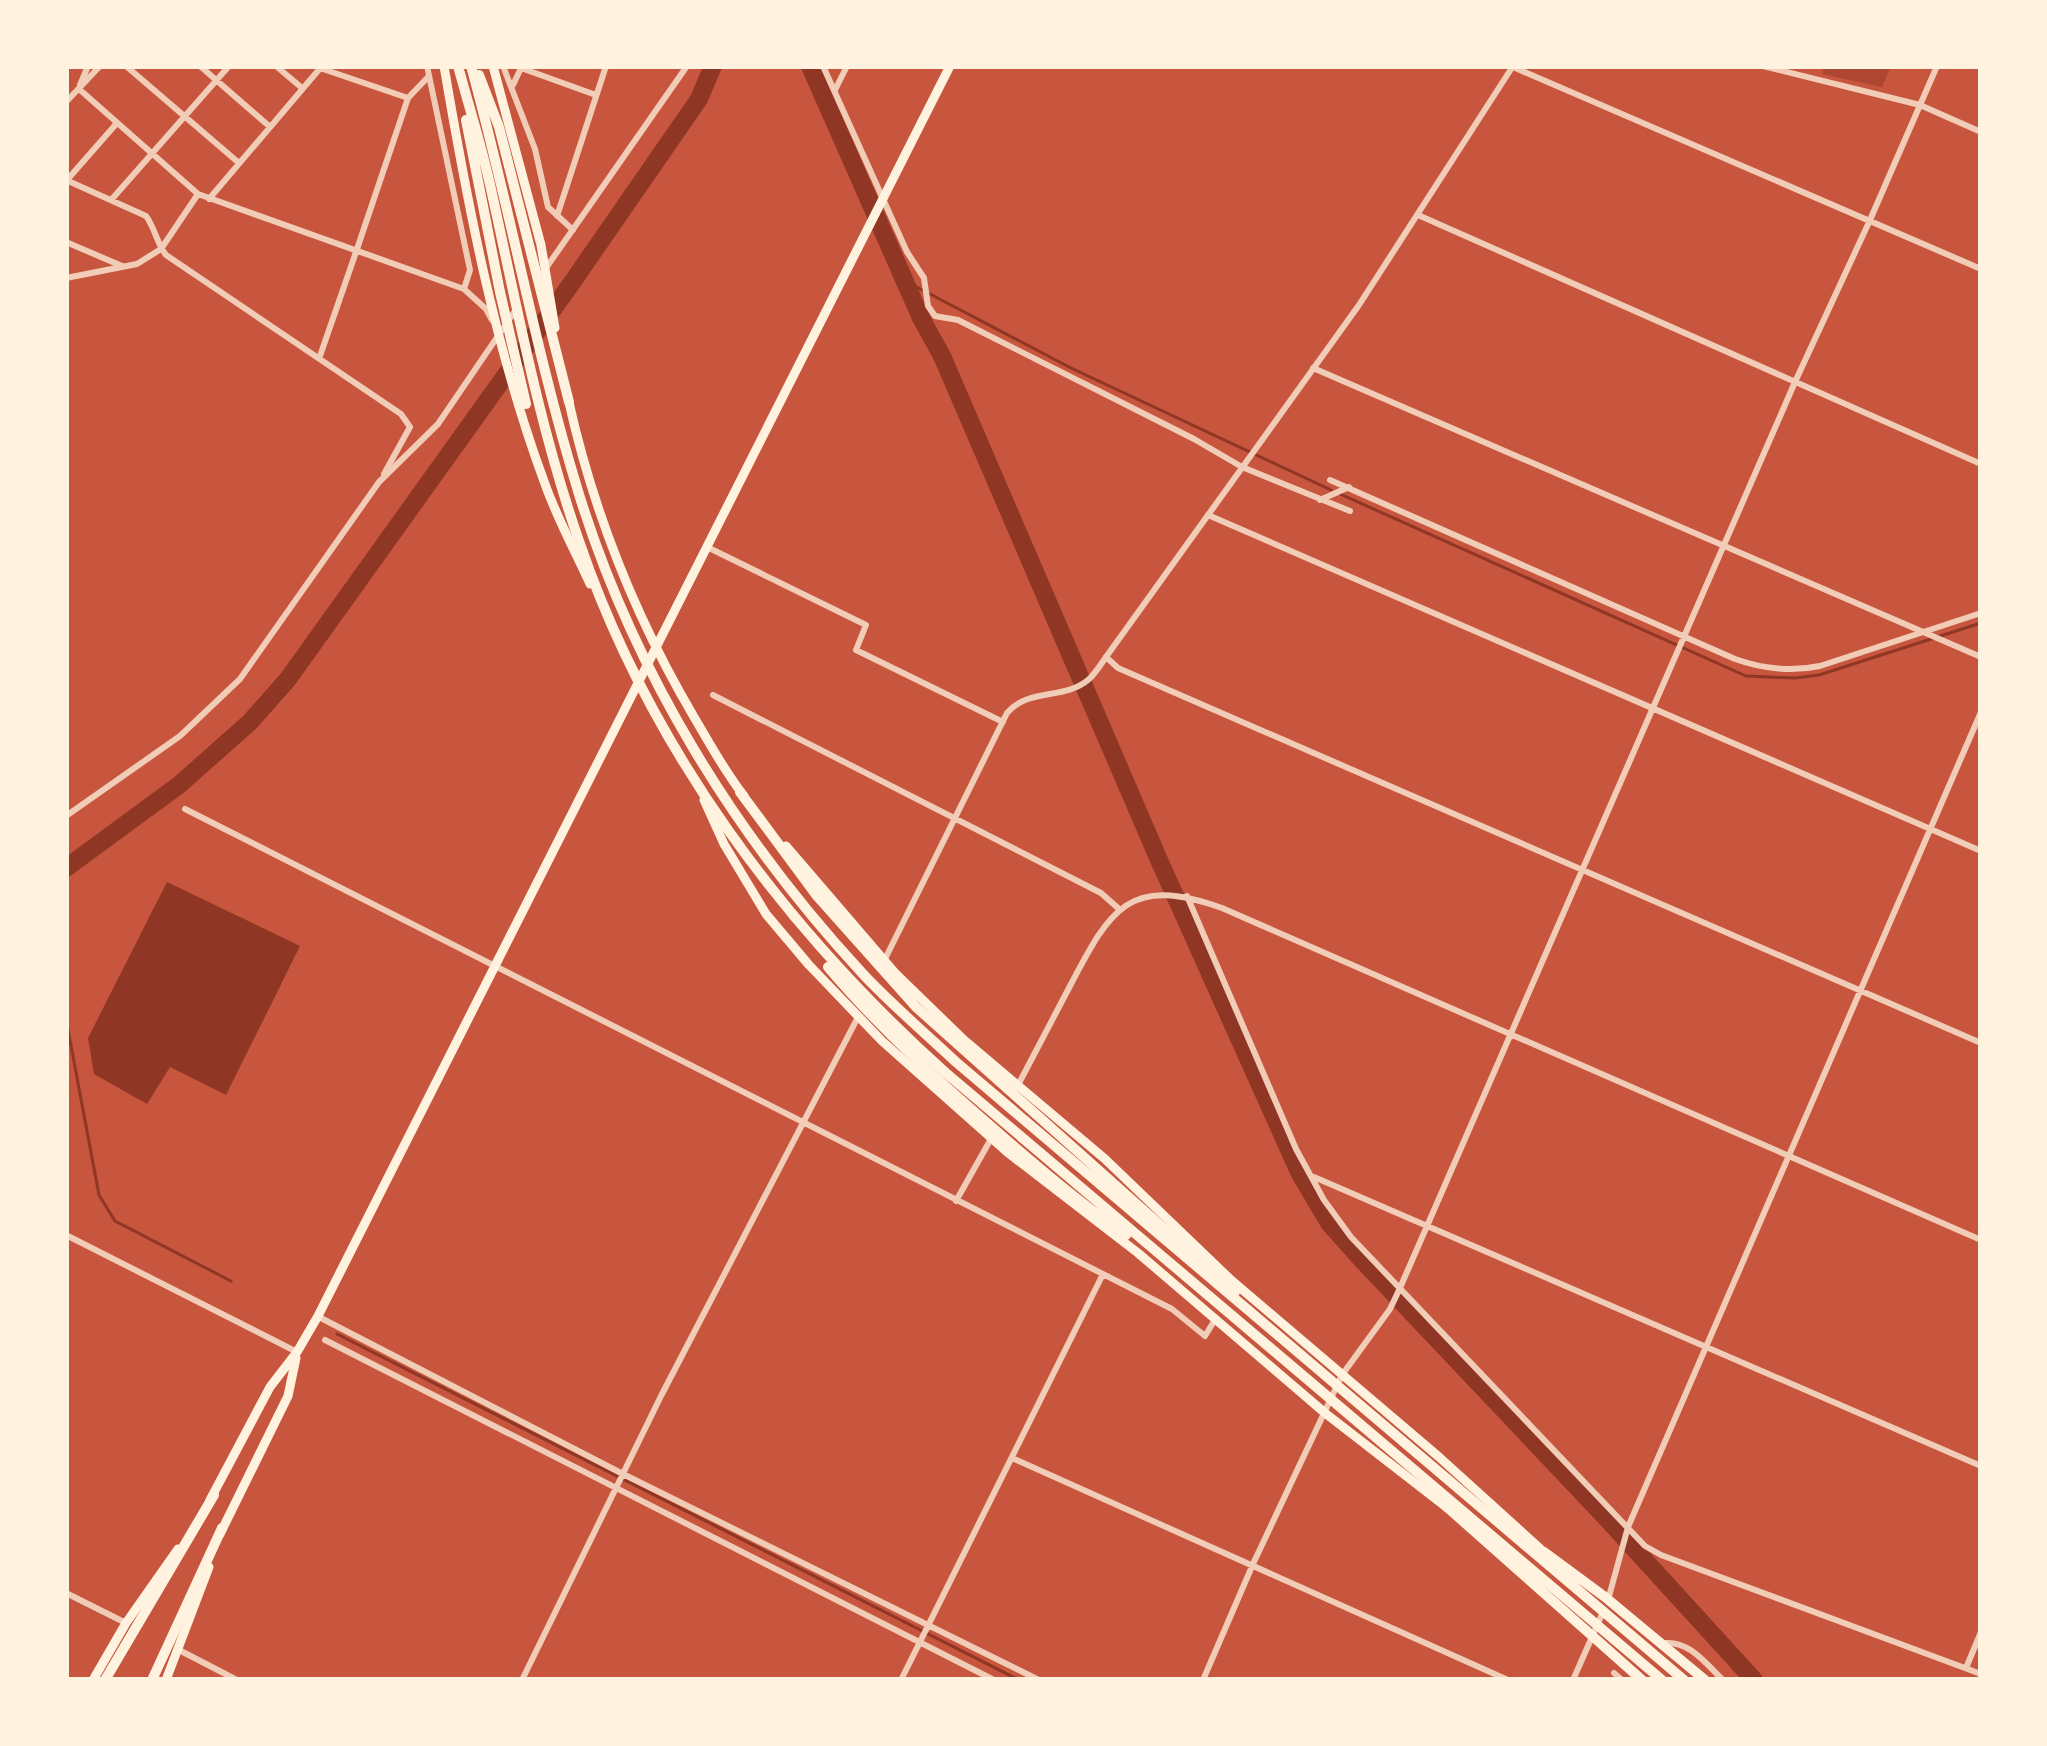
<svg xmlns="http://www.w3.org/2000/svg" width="2047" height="1746" viewBox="0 0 2047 1746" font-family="'Sofia Sans Condensed',sans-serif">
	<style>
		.green { fill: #ae4732 }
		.water { fill: #8f3625 }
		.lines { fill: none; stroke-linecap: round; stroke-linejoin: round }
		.stream { stroke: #8f3625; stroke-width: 3 }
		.river { stroke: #8f3625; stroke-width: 18 }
		.minor { stroke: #f1ccb7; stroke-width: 6 }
		.tertiary { stroke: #f1ccb7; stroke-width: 6 }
		.primary { stroke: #fff3e0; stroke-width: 9 }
		.trunk { stroke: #fff3e0; stroke-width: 9 }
		.motorway { stroke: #fff3e0; stroke-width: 10 }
	</style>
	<rect width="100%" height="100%" fill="#c8553d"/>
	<path class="green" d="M 1825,66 L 1891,66 L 1882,87 L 1822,74 Z"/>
	<path class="water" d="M 167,882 L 300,946 L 226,1095 L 170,1067 L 147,1104 L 94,1074 L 88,1038 Z"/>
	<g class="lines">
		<path class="stream" d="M 904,280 L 922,290
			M 930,294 L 1071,368 L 1331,490
			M 1340,494 L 1746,676 L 1795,678 L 1819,675 L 1981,623
			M 66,1019 L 99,1195 L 115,1221 L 231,1281
			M 337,1334 L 1019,1680"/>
		<path class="river" d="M 810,66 L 921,318 L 942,356 L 1159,860 L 1300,1174 L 1329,1223 L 1362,1260 L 1610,1522 L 1754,1680
			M 66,868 L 179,785 L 250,722 L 288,679 L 571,284 L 699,99 L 713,66"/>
		<path class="minor" d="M 126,66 L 239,163
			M 200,66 L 269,126
			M 276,66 L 302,88
			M 427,66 L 470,270 L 464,289 L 486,309 L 492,320
			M 503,66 L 535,149 L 548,207 L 573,230
			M 823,66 L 907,252 L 924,278 L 928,306 L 935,316 L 958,320 L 1194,439 L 1242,467 L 1350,511
			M 1513,67 L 1981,269
			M 320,68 L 408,98
			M 80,85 L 88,66
			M 513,85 L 521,68 L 596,95
			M 79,89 L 198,194 L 464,289
			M 835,90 L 847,66
			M 66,102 L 100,66
			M 66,180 L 146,216 C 155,228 157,244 166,255 L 401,414 L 410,427 L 384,474
			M 67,180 L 117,123
			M 112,199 L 229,66
			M 209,199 L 322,66
			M 1418,215 L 1981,464
			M 557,216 L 606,66
			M 66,242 L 122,266
			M 66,278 L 137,264 L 161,249 L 198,194
			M 320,356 L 356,252
			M 1330,480 L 1735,659 C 1763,669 1791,672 1820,666 L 1981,613
			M 1320,500 L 1349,487
			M 1208,515 L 1981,851
			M 707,547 L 866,625 L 856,650 L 1003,722
			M 713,695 L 1101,893 L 1118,908
			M 185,809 L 1172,1309 L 1205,1336 L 1216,1318
			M 1187,896 L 1296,1149 L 1324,1200 L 1351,1237 L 1645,1546 L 1661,1555 L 1981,1674
			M 885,959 L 1007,713 C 1028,688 1064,700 1088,680 C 1095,674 1101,664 1106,657 L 1118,668 L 1981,1043
			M 1017,1087 C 1034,1054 1052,1020 1070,986 C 1110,910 1128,874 1222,908 L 1981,1240
			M 1314,1177 L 1981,1466
			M 956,1201 L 992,1137
			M 319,1317 L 623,1474 L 1039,1680
			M 325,1340 L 994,1680
			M 1012,1458 L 1508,1680
			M 66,1593 L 126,1623
			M 1608,1600 L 1628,1527 L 1981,712
			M 1665,1643 C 1690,1641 1706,1664 1723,1680
			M 1966,1668 L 1981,1632
			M 1614,1673 L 1622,1680
			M 522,1680 L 661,1396 L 858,1017
			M 901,1680 L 1102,1276
			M 1203,1680 L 1253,1564 L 1342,1375 L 1390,1309 L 1400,1288 L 1795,382 L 1870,220 L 1937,66
			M 1573,1680 L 1603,1612"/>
		<path class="tertiary" d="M 1763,66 L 1920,105 L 1981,132
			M 356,252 L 408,98 L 429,76
			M 546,268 L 687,66
			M 1313,368 L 1981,657
			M 1106,657 L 1359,305 L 1513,66
			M 66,816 L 180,736 L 240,679 L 379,482 L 438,424 L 517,308
			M 66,1235 L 297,1352
			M 179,1650 L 237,1680"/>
		<path class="primary" d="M 210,1500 L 270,1387 L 297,1352 L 318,1316 L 950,66
			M 220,1534 L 288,1396 L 296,1358
			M 93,1680 L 126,1623 L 178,1549
			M 166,1680 L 209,1567"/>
		<path class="trunk" d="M 444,66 C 468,207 495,349 545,484 C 557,518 575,551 590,584
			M 493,66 L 541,245 L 555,328
			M 568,398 C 593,512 635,617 694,717 C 710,744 725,772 744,796
			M 704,800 L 724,844 L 766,914 L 809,965 L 882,1041 L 1007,1152 L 1138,1253 L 1325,1413 L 1450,1510
			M 786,846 L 895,973 L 964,1040 L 1105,1159 L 1231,1280 L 1439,1457 L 1545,1553"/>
		<path class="motorway" d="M 458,66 C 469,107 482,147 491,189 C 517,307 539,426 579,541 C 649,747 784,928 946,1073 L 1662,1680
			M 471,66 C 510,207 535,351 578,491 C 633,671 736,837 863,974 C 892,1005 925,1033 956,1062 L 1684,1680
			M 479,75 L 499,127 L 569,402
			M 466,120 L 500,292 L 526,404
			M 740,792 L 817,896 L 916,1007 L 1235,1292
			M 828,967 C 883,1032 945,1087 1009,1142 C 1047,1175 1085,1207 1126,1235
			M 1447,1507 L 1642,1680
			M 1544,1552 L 1605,1597 L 1705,1680
			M 105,1680 L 214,1495
			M 152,1680 L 222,1528"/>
	</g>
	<rect width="2047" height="1746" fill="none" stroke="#fff3e0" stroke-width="138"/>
</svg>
